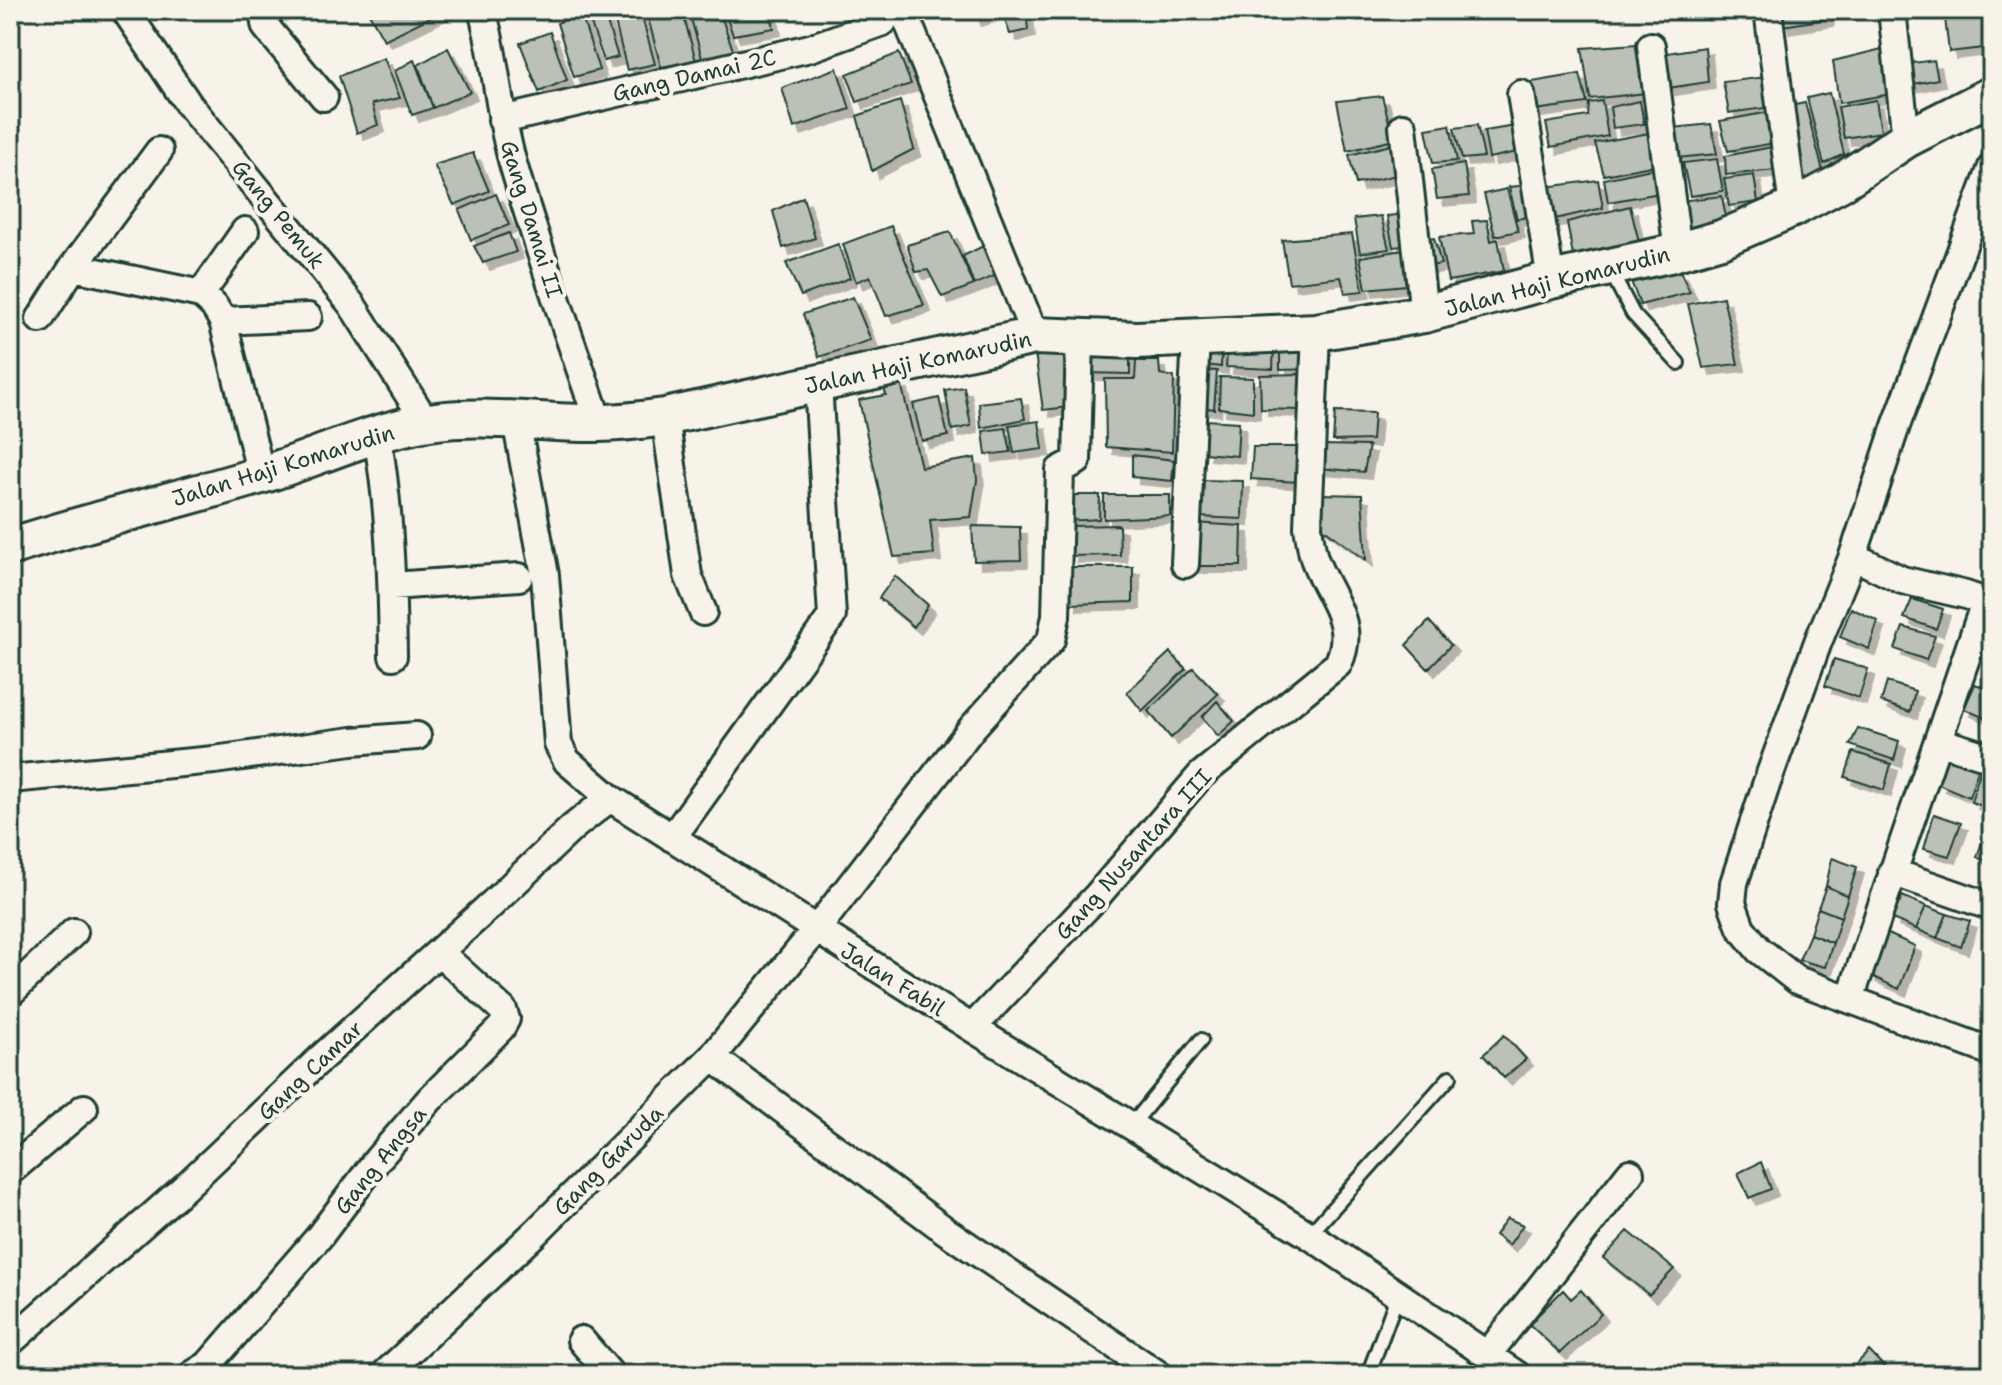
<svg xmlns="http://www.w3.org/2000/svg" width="2002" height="1385" viewBox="0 0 2002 1385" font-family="'Shantell Sans',sans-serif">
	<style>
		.building { fill: #bbc1b6; stroke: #1f3d34; stroke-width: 2; filter: url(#shadow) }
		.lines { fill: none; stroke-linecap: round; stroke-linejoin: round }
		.lane-casing { stroke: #1f3d34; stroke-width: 18 }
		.street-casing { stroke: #1f3d34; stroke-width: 32 }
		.secondary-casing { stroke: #1f3d34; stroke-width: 42 }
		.lane { stroke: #f7f3e8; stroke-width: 12 }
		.street { stroke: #f7f3e8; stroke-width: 26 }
		.secondary { stroke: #f7f3e8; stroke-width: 36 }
		.labels { text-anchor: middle; stroke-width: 8; stroke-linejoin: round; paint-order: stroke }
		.street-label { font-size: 22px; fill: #1f3d34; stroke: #f7f3e8 }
	</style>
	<defs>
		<filter id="shadow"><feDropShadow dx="7" dy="7" stdDeviation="0" flood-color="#0004"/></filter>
	</defs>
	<rect width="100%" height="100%" fill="#f7f3e8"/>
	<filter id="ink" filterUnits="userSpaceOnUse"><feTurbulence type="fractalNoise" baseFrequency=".0125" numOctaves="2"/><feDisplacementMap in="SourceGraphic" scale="16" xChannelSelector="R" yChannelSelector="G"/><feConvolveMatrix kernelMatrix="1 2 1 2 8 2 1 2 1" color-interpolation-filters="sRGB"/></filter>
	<g filter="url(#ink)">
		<path class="building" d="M 367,10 L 442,10 L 443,11 L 384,40 Z
			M 586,10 L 603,10 L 618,57 L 604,61 Z
			M 612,10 L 640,10 L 655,64 L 627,70 Z
			M 646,10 L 682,10 L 696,61 L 661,67 Z
			M 712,10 L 719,10 L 734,53 L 702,58 L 690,15 Z
			M 724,10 L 770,10 L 774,28 L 733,35 Z
			M 972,10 L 1026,10 L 1028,30 L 1010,34 L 1002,11 L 974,19 Z
			M 1779,10 L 1825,10 L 1827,19 L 1782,26 Z
			M 1944,10 L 1989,10 L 1992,47 L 1949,52 Z
			M 581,14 L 599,70 L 574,77 L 557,23 Z
			M 550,32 L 567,80 L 539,92 L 520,43 Z
			M 1637,44 L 1646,93 L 1590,99 L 1582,48 Z
			M 1705,47 L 1708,82 L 1668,88 L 1661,54 Z
			M 448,48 L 470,92 L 433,108 L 418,65 Z
			M 1882,49 L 1891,94 L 1839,103 L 1833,61 Z
			M 899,53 L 911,84 L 857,102 L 847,74 Z
			M 384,58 L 400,98 L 372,104 L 378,125 L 357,133 L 339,76 Z
			M 414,60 L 433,108 L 412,115 L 395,71 Z
			M 1934,60 L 1938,79 L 1909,85 L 1906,64 Z
			M 837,68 L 850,109 L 794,128 L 782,88 Z
			M 1580,74 L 1587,103 L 1534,110 L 1532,82 Z
			M 1766,77 L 1772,107 L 1729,113 L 1723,82 Z
			M 1829,93 L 1844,154 L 1824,164 L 1807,98 Z
			M 1382,96 L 1394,140 L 1347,151 L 1337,101 Z
			M 1876,100 L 1881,132 L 1844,138 L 1838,107 Z
			M 900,101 L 914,149 L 872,171 L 857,116 Z
			M 1602,101 L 1608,136 L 1551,147 L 1546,123 L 1588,116 L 1589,103 Z
			M 1640,101 L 1644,124 L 1613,128 L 1610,107 Z
			M 1805,103 L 1823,171 L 1798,188 L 1785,107 Z
			M 1770,112 L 1775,143 L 1728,151 L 1720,121 Z
			M 1711,124 L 1717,154 L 1667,159 L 1664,129 Z
			M 1450,125 L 1457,161 L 1433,163 L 1426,129 Z
			M 1477,125 L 1484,157 L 1462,159 L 1454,128 Z
			M 1516,126 L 1522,151 L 1489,158 L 1484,131 Z
			M 1649,133 L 1656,165 L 1604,175 L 1595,143 Z
			M 1395,144 L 1401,174 L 1356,184 L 1349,155 Z
			M 1772,147 L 1776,170 L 1726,175 L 1725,156 Z
			M 473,153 L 489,191 L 454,205 L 434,165 Z
			M 1717,159 L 1723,191 L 1690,196 L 1683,163 Z
			M 1464,164 L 1469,196 L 1437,199 L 1432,169 Z
			M 1656,168 L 1660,193 L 1608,202 L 1604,179 Z
			M 1754,175 L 1758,202 L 1729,206 L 1724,179 Z
			M 1598,180 L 1603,208 L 1551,220 L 1546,187 Z
			M 1529,185 L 1536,215 L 1517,219 L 1509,187 Z
			M 1507,189 L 1518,231 L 1495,236 L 1484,194 Z
			M 496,194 L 509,225 L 471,240 L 459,210 Z
			M 1722,196 L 1727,224 L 1684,231 L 1678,201 Z
			M 803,197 L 815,238 L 783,248 L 773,211 Z
			M 1630,206 L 1639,242 L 1573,256 L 1567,222 Z
			M 1408,214 L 1413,245 L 1393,247 L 1387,216 Z
			M 1381,216 L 1389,249 L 1360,253 L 1354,219 Z
			M 1487,220 L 1491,241 L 1498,239 L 1504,271 L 1448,281 L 1439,237 L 1474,234 L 1472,221 Z
			M 891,226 L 924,305 L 886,316 L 870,276 L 856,282 L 843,244 Z
			M 950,232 L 974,285 L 942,297 L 928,270 L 916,272 L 907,245 Z
			M 509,233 L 516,252 L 483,263 L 474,246 Z
			M 1352,234 L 1363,291 L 1345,293 L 1341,277 L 1289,283 L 1282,240 Z
			M 1434,238 L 1441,264 L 1424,267 L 1419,240 Z
			M 838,244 L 850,278 L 801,296 L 786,263 Z
			M 987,244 L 1001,273 L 974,285 L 963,256 Z
			M 1410,249 L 1416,284 L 1366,289 L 1360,257 Z
			M 1680,271 L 1690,292 L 1640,305 L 1631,281 Z
			M 853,297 L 871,340 L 819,357 L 803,314 Z
			M 1723,297 L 1738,364 L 1703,368 L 1688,304 Z
			M 1228,343 L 1274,345 L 1273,369 L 1226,367 Z
			M 1199,345 L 1222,346 L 1221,367 L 1198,364 Z
			M 1310,347 L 1311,369 L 1280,370 L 1280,350 Z
			M 1083,349 L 1130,349 L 1130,374 L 1083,373 Z
			M 1063,350 L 1069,407 L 1043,410 L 1035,353 Z
			M 1136,361 L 1159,361 L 1160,374 L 1174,377 L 1172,452 L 1106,447 L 1105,379 L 1135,379 Z
			M 1197,370 L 1217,371 L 1214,409 L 1195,406 Z
			M 1301,374 L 1300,410 L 1261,409 L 1260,375 Z
			M 1220,377 L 1253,378 L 1253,412 L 1219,408 Z
			M 901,383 L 921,467 L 975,458 L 977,480 L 971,517 L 930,520 L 934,554 L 894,557 L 859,400 L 886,395 L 883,384 Z
			M 964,387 L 971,426 L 952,430 L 945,390 Z
			M 939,398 L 948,436 L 922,441 L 913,404 Z
			M 1021,398 L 1025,419 L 981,428 L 979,403 Z
			M 1335,412 L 1374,413 L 1372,440 L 1333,441 Z
			M 1204,420 L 1239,422 L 1237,456 L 1204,453 Z
			M 1039,421 L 1043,449 L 1014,453 L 1009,425 Z
			M 1006,428 L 1011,452 L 986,455 L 983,431 Z
			M 1323,445 L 1369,446 L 1364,472 L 1319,468 Z
			M 1253,447 L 1300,447 L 1298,482 L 1251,479 Z
			M 1132,455 L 1174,460 L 1172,481 L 1132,477 Z
			M 1200,480 L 1243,481 L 1242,519 L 1198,517 Z
			M 1321,494 L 1362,495 L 1366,560 L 1315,522 Z
			M 1067,495 L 1100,495 L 1099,519 L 1068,521 Z
			M 1104,495 L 1170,495 L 1170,516 L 1104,519 Z
			M 1193,523 L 1242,526 L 1241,566 L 1192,566 Z
			M 1119,525 L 1120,555 L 1070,556 L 1071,526 Z
			M 972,526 L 1020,527 L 1021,560 L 974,561 Z
			M 1070,567 L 1133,567 L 1133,602 L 1070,604 Z
			M 895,576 L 928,605 L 914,627 L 879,598 Z
			M 1912,599 L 1943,609 L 1936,629 L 1904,618 Z
			M 1851,608 L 1878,621 L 1869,649 L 1840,637 Z
			M 1429,621 L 1451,645 L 1428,669 L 1406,645 Z
			M 1903,627 L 1935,636 L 1926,660 L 1895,649 Z
			M 1991,627 L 1992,627 L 1992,655 L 1982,653 Z
			M 1170,652 L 1186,669 L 1142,711 L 1127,692 Z
			M 1834,659 L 1868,669 L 1859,698 L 1825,686 Z
			M 1193,668 L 1218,694 L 1171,738 L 1148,711 Z
			M 1887,682 L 1915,691 L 1910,712 L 1881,702 Z
			M 1975,684 L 1992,690 L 1992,721 L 1964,709 Z
			M 1217,701 L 1234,721 L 1218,736 L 1202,717 Z
			M 1858,728 L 1899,741 L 1894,760 L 1850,745 Z
			M 1853,752 L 1891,764 L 1884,790 L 1845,777 Z
			M 1948,756 L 1979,767 L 1969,797 L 1938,784 Z
			M 1980,772 L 1992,777 L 1992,809 L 1971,802 Z
			M 1934,814 L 1961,823 L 1949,856 L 1924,849 Z
			M 1983,839 L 1992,842 L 1992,862 L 1977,857 Z
			M 1832,858 L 1857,867 L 1848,896 L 1826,886 Z
			M 1826,886 L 1848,896 L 1841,917 L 1818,908 Z
			M 1902,896 L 1926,906 L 1916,929 L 1892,919 Z
			M 1926,906 L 1947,914 L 1937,938 L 1916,929 Z
			M 1818,908 L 1841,917 L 1833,943 L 1810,934 Z
			M 1947,914 L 1970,921 L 1961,947 L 1937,938 Z
			M 1886,933 L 1915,946 L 1899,989 L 1869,975 Z
			M 1810,934 L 1833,943 L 1825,967 L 1799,960 Z
			M 1504,1035 L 1526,1059 L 1504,1078 L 1483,1055 Z
			M 1761,1162 L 1771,1189 L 1749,1198 L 1738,1173 Z
			M 1507,1218 L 1523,1225 L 1509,1245 L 1495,1235 Z
			M 1628,1231 L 1674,1269 L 1649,1295 L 1603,1258 Z
			M 1563,1290 L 1571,1299 L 1581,1290 L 1601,1314 L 1560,1353 L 1529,1324 Z
			M 1869,1351 L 1888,1371 L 1884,1375 L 1846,1375 Z"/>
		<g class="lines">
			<g class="lane-casing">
				<path id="lane" d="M 1610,270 L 1633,314 L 1678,363
					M 1131,1126 L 1201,1040
					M 1309,1235 L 1450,1077
					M 1368,1375 L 1398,1294"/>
			</g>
			<g class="street-casing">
				<path id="street" d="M 125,10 L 189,105 L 352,305 L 426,422
					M 272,10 C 265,15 263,19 266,27 L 324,97
					M 482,10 C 497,61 498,115 514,167 C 539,253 570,338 599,424
					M 903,10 L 1035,336
					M 1768,10 L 1793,208
					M 1892,10 L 1906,139
					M 1651,46 L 1678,252
					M 1521,94 L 1551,280
					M 502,120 L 810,48 L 883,22
					M 1403,127 L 1424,314
					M 1992,167 L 1896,426 L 1853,556 L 1818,642 L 1766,785 L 1734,883 L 1732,903 L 1741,928 L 1759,950 L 1797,980 L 1992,1052
					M 73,267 L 201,294 L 214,306 L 223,321 L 261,475
					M 201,294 L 245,231
					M 40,319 L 73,267 L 159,151
					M 223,321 L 308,317
					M 665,417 L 688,575 L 703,612
					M 516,420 L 545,575 L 558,744 L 567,761 L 610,798 L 972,1028 L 1309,1235 L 1517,1375
					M 377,436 C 390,508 392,583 393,656
					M 1853,556 L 1902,580 L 1966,595 L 1992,604
					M 1185,564 L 1196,336
					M 392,586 L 519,577
					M 1938,741 L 1992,758
					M 10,779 L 214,760 L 352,741 L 417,736
					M 672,838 L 832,616 L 818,383
					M 1892,872 L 1992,907
					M 10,993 L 74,932
					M 1850,999 L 1985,602
					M 972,1028 L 1097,896 L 1201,775 L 1338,664 C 1358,622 1327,596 1314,558 C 1311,548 1310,537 1308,527 L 1316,332
					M 712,1057 L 946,1231 L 1159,1375
					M 10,1171 L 84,1108
					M 581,1340 L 611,1375
					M 10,1342 L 185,1187 L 321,1058 L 493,903 L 573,827 L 610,798
					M 1488,1354 L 1630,1173
					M 192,1375 L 208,1365 L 319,1237 L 377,1160 L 430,1099 L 501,1028 L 506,1019 L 503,1010 L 439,952
					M 384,1375 L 535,1233 L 712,1057 L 816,930 L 972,728 L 1051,640 L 1056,616 L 1060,470 L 1077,461 L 1080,337"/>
			</g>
			<g class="secondary-casing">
				<path id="secondary" d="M 10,547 C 93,520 178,500 261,475 C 317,458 371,431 429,422 C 486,413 542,424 599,423 C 621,423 643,420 665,417 L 1035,336 L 1137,340 L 1316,332 L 1424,314 L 1551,280 L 1669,254 L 1721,239 L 1793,208 L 1840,183 L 1906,139 L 1992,95"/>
			</g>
			<use href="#lane" class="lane"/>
			<use href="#street" class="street"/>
			<use href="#secondary" class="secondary"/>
		</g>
	</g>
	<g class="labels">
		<g class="street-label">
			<text transform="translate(694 75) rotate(-13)" y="8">Gang Damai 2C</text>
			<text transform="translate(279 214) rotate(51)" y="8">Gang Pemuk</text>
			<text transform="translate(532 219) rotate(73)" y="8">Gang Damai II</text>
			<text transform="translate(1557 281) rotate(-14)" y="8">Jalan Haji Komarudin</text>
			<text transform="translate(918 362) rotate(-12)" y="8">Jalan Haji Komarudin</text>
			<text transform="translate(283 465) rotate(-17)" y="8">Jalan Haji Komarudin</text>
			<text transform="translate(1133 854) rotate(-48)" y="8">Gang Nusantara III</text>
			<text transform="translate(893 979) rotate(32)" y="8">Jalan Fabil</text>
			<text transform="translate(310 1070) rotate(-43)" y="8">Gang Camar</text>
			<text transform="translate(380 1160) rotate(-51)" y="8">Gang Angsa</text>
			<text transform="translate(608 1160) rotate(-45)" y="8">Gang Garuda</text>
		</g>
	</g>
	<rect width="2002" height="1385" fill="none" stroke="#f7f3e8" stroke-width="40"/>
	<rect x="20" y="20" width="1962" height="1345" fill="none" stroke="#1f3d34" stroke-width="3" filter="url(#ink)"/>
</svg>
